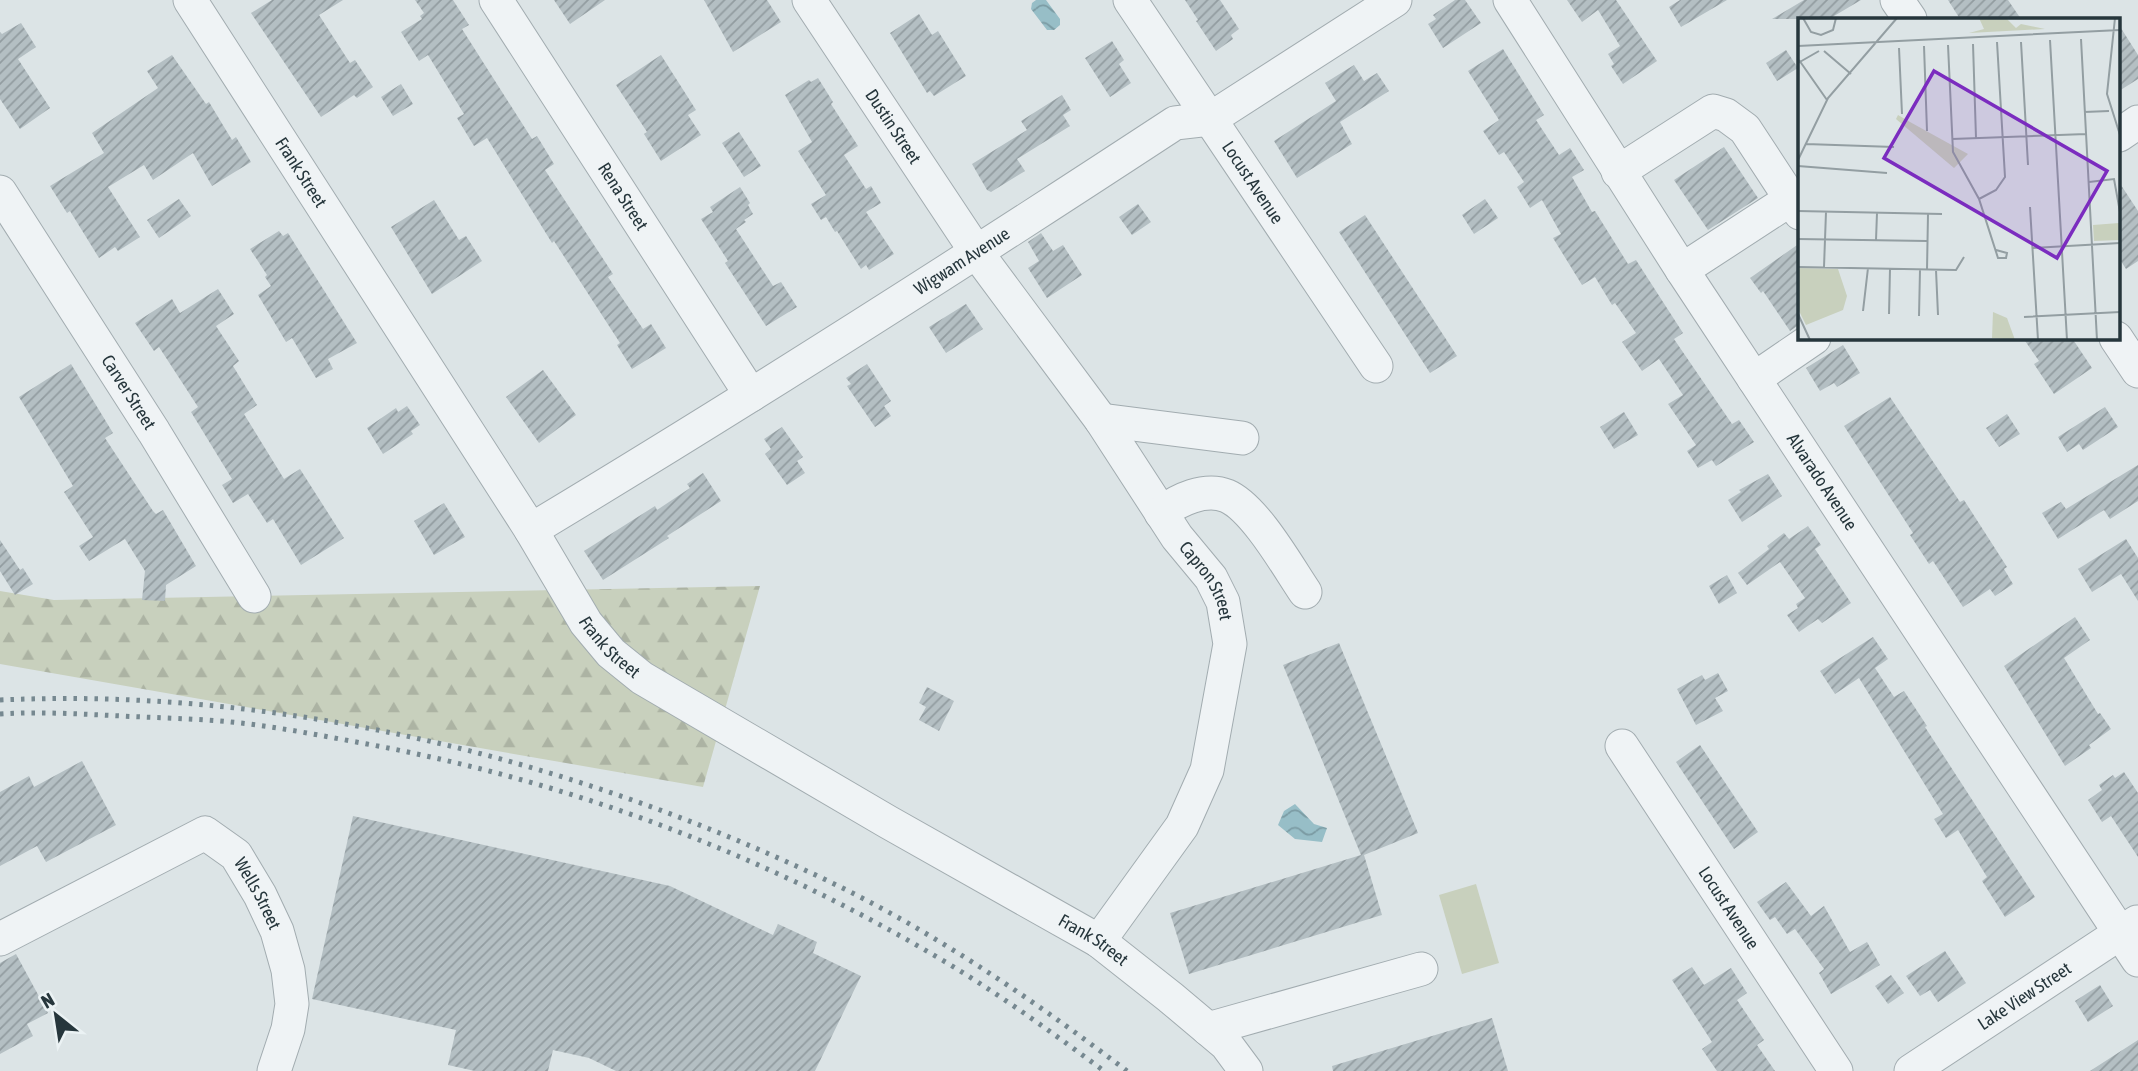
<svg xmlns="http://www.w3.org/2000/svg" width="2138" height="1071" viewBox="0 0 2138 1071" font-family="'Asap Condensed',sans-serif">
	<style>
		.green { fill: #c8d0bd }
		.forest { fill: url(#forest-firs) }
		.water { fill: url(#water-waves) }
		.building { fill: url(#building-hatch) }
		.lines { fill: none; stroke-linecap: round; stroke-linejoin: round }
		.minor-casing { stroke: #a2acb0; stroke-width: 35 }
		.minor { stroke: #eff3f5; stroke-width: 33 }
		.rail { stroke: #768890; stroke-width: 5; stroke-dasharray: 3.5 7; stroke-linecap: butt }
		.labels { text-anchor: middle; stroke-width: 5; stroke-linejoin: round; paint-order: stroke }
		.street-label { font-size: 18px; fill: #26363c; stroke: #ebf2f4 }
		.inset-road { fill: none; stroke: #939ea2; stroke-width: 2 }
		.view { fill: #7b2cbf; fill-opacity: 0.15; stroke: #7b2cbf; stroke-width: 3.5 }
		.inset-edge { fill: none; stroke: #26363c; stroke-width: 3.5 }
	</style>
	<defs>
		<pattern id="forest-firs" width="22" height="20" patternUnits="userSpaceOnUse" patternTransform="scale(1.75)"><rect width="22" height="20" fill="#c8d0bd"/><path d="M5 1l3.5 6h-7zM16 11l3.5 6h-7z" fill="#acb3a3"/></pattern>
		<pattern id="water-waves" width="16" height="10" patternUnits="userSpaceOnUse" patternTransform="scale(1.75)"><rect width="16" height="10" fill="#97bec7"/><path d="M0 5q4-4 8 0t8 0" fill="none" stroke="#7b9ba3"/></pattern>
		<pattern id="building-hatch" width="6" height="6" patternUnits="userSpaceOnUse" patternTransform="scale(1.75)"><rect width="6" height="6" fill="#b4bfc3"/><path d="M-1 1l2-2M0 6l6-6M5 7l2-2" fill="none" stroke="#929ca0"/></pattern>
	</defs>
	<rect width="100%" height="100%" fill="#dce4e6"/>
	<path class="green" d="M 1476,884 L 1499,963 L 1462,974 L 1439,895 Z"/>
	<path class="forest" d="M 760,586 L 703,787 L 0,664 L 0,591 L 54,600 Z"/>
	<path class="water" d="M 1036,0 L 1046,0 L 1060,19 L 1060,25 L 1054,30 L 1047,30 L 1031,9 L 1032,3 Z
		M 1295,804 L 1314,824 L 1327,828 L 1322,842 L 1295,839 L 1278,825 L 1284,811 Z"/>
	<path class="building" d="M 272,0 L 343,0 L 319,15 L 350,63 L 355,60 L 373,87 L 357,98 L 354,95 L 321,117 L 251,13 Z
		M 415,0 L 453,0 L 469,25 L 462,29 L 532,139 L 537,136 L 554,164 L 545,170 L 613,274 L 608,277 L 643,329 L 651,324 L 666,348 L 632,369 L 617,345 L 620,343 L 554,241 L 552,243 L 487,138 L 474,146 L 457,118 L 464,114 L 428,55 L 419,61 L 401,32 L 422,19 L 420,16 L 424,13 Z
		M 554,0 L 605,0 L 570,24 Z
		M 704,0 L 767,0 L 781,22 L 733,52 Z
		M 1185,0 L 1220,0 L 1239,29 L 1231,35 L 1233,39 L 1216,51 L 1196,21 L 1198,20 Z
		M 1455,0 L 1465,0 L 1481,23 L 1443,48 L 1428,24 L 1436,19 L 1433,15 Z
		M 1567,0 L 1616,0 L 1657,61 L 1623,84 L 1611,66 L 1614,64 L 1608,54 L 1620,46 L 1598,10 L 1582,22 Z
		M 1680,0 L 1727,0 L 1681,27 L 1669,7 Z
		M 1804,0 L 1861,0 L 1829,19 L 1772,19 Z
		M 1948,0 L 2008,0 L 2021,19 L 1960,19 Z
		M 919,14 L 932,35 L 938,31 L 966,76 L 934,96 L 930,91 L 927,93 L 890,33 Z
		M 21,23 L 36,47 L 18,59 L 50,108 L 20,129 L 0,99 L 0,32 L 2,34 Z
		M 2119,25 L 2138,55 L 2138,79 L 2119,91 Z
		M 1112,41 L 1124,60 L 1119,64 L 1131,83 L 1110,97 L 1085,58 Z
		M 1503,49 L 1544,115 L 1536,120 L 1559,155 L 1570,148 L 1584,170 L 1572,177 L 1592,212 L 1595,211 L 1628,264 L 1636,260 L 1683,333 L 1674,339 L 1732,424 L 1739,420 L 1754,442 L 1721,463 L 1716,466 L 1712,460 L 1698,468 L 1687,451 L 1696,445 L 1668,404 L 1683,395 L 1659,359 L 1642,371 L 1622,342 L 1636,333 L 1615,303 L 1612,305 L 1595,277 L 1582,285 L 1553,238 L 1561,234 L 1542,200 L 1530,208 L 1517,187 L 1524,182 L 1504,152 L 1499,155 L 1483,131 L 1499,120 L 1468,71 Z
		M 1786,50 L 1798,68 L 1777,81 L 1766,63 Z
		M 172,55 L 206,104 L 209,102 L 232,140 L 236,137 L 251,162 L 212,186 L 193,153 L 153,180 L 144,165 L 108,187 L 140,237 L 118,251 L 115,247 L 99,258 L 70,211 L 67,213 L 50,186 L 104,153 L 92,133 L 158,88 L 147,71 Z
		M 661,55 L 696,110 L 688,115 L 701,135 L 661,161 L 644,134 L 647,132 L 616,85 Z
		M 1354,65 L 1364,81 L 1377,73 L 1389,91 L 1340,122 L 1352,144 L 1297,178 L 1274,141 L 1336,101 L 1325,83 Z
		M 818,78 L 833,102 L 831,104 L 858,146 L 844,155 L 866,189 L 871,186 L 881,203 L 866,212 L 894,254 L 869,270 L 866,265 L 861,269 L 837,231 L 835,232 L 826,217 L 821,220 L 811,204 L 826,195 L 798,151 L 812,142 L 785,95 L 809,80 L 811,82 Z
		M 401,84 L 413,104 L 393,116 L 381,97 Z
		M 1062,95 L 1071,110 L 1063,115 L 1070,126 L 1017,159 L 1025,171 L 991,192 L 987,190 L 972,164 L 1027,130 L 1021,121 Z
		M 739,132 L 761,166 L 744,177 L 722,143 Z
		M 1724,147 L 1758,198 L 1708,230 L 1674,180 Z
		M 2119,182 L 2138,211 L 2138,261 L 2126,269 L 2119,258 Z
		M 740,187 L 750,203 L 748,205 L 753,214 L 744,220 L 746,222 L 736,229 L 773,286 L 781,282 L 797,307 L 766,326 L 725,263 L 728,261 L 701,219 L 713,212 L 710,207 Z
		M 179,199 L 191,216 L 159,238 L 147,220 Z
		M 1485,199 L 1498,218 L 1474,234 L 1462,215 Z
		M 434,200 L 459,240 L 466,236 L 482,261 L 432,294 L 391,227 Z
		M 1138,204 L 1151,222 L 1132,235 L 1119,217 Z
		M 1365,215 L 1457,356 L 1430,373 L 1339,232 Z
		M 279,231 L 283,236 L 288,233 L 357,343 L 328,359 L 333,369 L 316,378 L 292,338 L 286,342 L 258,295 L 271,286 L 265,277 L 267,275 L 250,249 Z
		M 1041,233 L 1053,251 L 1063,245 L 1082,275 L 1047,298 L 1028,268 L 1039,261 L 1028,242 Z
		M 1800,243 L 1800,324 L 1790,331 L 1763,291 L 1761,293 L 1750,278 Z
		M 218,289 L 234,314 L 216,326 L 239,361 L 233,366 L 257,405 L 244,414 L 284,479 L 300,469 L 344,538 L 301,565 L 273,519 L 267,523 L 248,494 L 233,503 L 222,485 L 232,479 L 191,412 L 198,407 L 159,347 L 154,351 L 135,323 L 172,299 L 180,313 Z
		M 966,304 L 983,329 L 946,353 L 929,327 Z
		M 2023,338 L 2072,338 L 2092,368 L 2054,394 L 2034,364 L 2039,361 Z
		M 1843,345 L 1860,373 L 1837,387 L 1834,383 L 1820,391 L 1806,368 Z
		M 71,364 L 113,433 L 105,438 L 153,511 L 156,514 L 163,510 L 196,566 L 166,585 L 165,601 L 142,600 L 145,571 L 125,539 L 89,561 L 79,546 L 93,537 L 64,492 L 73,486 L 19,397 Z
		M 867,364 L 891,401 L 884,406 L 891,416 L 875,427 L 847,386 L 851,384 L 846,378 Z
		M 543,370 L 576,415 L 539,443 L 506,397 Z
		M 1890,397 L 1960,502 L 1964,500 L 2007,567 L 2004,569 L 2013,584 L 1995,596 L 1990,589 L 1963,607 L 1933,561 L 1929,564 L 1910,535 L 1913,533 L 1844,426 Z
		M 407,406 L 420,425 L 411,431 L 413,434 L 383,454 L 367,428 L 396,408 L 398,412 Z
		M 2105,407 L 2118,427 L 2083,450 L 2079,444 L 2067,452 L 2058,437 Z
		M 1624,412 L 1638,435 L 1614,449 L 1600,427 Z
		M 2007,414 L 2020,434 L 1999,447 L 1986,428 Z
		M 782,427 L 803,457 L 797,461 L 805,473 L 787,485 L 765,454 L 771,449 L 764,439 Z
		M 2138,465 L 2138,501 L 2110,519 L 2104,510 L 2058,539 L 2042,513 L 2061,502 L 2066,509 Z
		M 703,473 L 721,501 L 667,536 L 669,538 L 603,580 L 584,551 L 655,506 L 657,510 L 690,488 L 687,484 Z
		M 1768,474 L 1782,496 L 1742,522 L 1728,500 L 1741,492 L 1739,490 Z
		M 444,503 L 465,537 L 434,555 L 414,521 Z
		M 1808,526 L 1821,545 L 1815,549 L 1851,603 L 1822,623 L 1818,619 L 1799,632 L 1787,615 L 1798,608 L 1796,604 L 1805,598 L 1780,562 L 1747,585 L 1738,573 L 1769,549 L 1767,546 L 1784,533 L 1789,539 Z
		M 2126,539 L 2138,558 L 2138,601 L 2121,574 L 2092,592 L 2078,569 Z
		M 0,540 L 20,570 L 23,568 L 33,584 L 15,595 L 0,571 Z
		M 1727,575 L 1737,593 L 1719,604 L 1709,586 Z
		M 2075,617 L 2090,640 L 2064,658 L 2098,714 L 2100,713 L 2111,729 L 2089,745 L 2091,748 L 2065,766 L 2004,666 Z
		M 1873,637 L 1888,659 L 1875,668 L 1894,697 L 1904,691 L 1927,726 L 1925,727 L 2035,897 L 2005,917 L 1982,881 L 1987,877 L 1958,830 L 1946,838 L 1934,819 L 1943,814 L 1859,678 L 1835,694 L 1820,671 Z
		M 1339,643 L 1418,833 L 1364,855 L 1382,915 L 1189,974 L 1170,913 L 1361,855 L 1283,665 Z
		M 1718,673 L 1728,691 L 1715,698 L 1723,711 L 1696,725 L 1677,689 L 1702,675 L 1705,680 Z
		M 927,687 L 954,701 L 939,731 L 919,720 L 926,707 L 919,703 Z
		M 1700,745 L 1758,832 L 1734,849 L 1676,762 Z
		M 82,761 L 116,825 L 46,862 L 37,846 L 0,866 L 0,792 L 29,776 L 34,787 Z
		M 2124,772 L 2138,793 L 2138,857 L 2111,816 L 2102,822 L 2088,800 L 2102,790 L 2099,785 L 2113,775 L 2115,778 Z
		M 353,816 L 670,886 L 773,935 L 778,924 L 817,942 L 813,953 L 861,976 L 815,1071 L 616,1071 L 589,1058 L 553,1050 L 548,1071 L 475,1071 L 448,1065 L 456,1030 L 312,999 Z
		M 1786,882 L 1811,916 L 1824,906 L 1850,952 L 1867,942 L 1880,965 L 1831,994 L 1819,973 L 1824,969 L 1795,929 L 1787,934 L 1775,917 L 1770,920 L 1757,902 Z
		M 1945,951 L 1966,983 L 1938,1002 L 1930,990 L 1920,996 L 1906,976 Z
		M 16,954 L 48,1013 L 27,1024 L 33,1036 L 0,1054 L 0,963 Z
		M 1692,967 L 1704,985 L 1731,968 L 1747,993 L 1737,1000 L 1764,1040 L 1757,1045 L 1775,1071 L 1717,1071 L 1702,1049 L 1712,1042 L 1672,980 Z
		M 1891,975 L 1904,993 L 1888,1004 L 1875,986 Z
		M 2100,985 L 2113,1006 L 2088,1022 L 2075,1001 Z
		M 1492,1018 L 1508,1071 L 1333,1071 L 1332,1066 Z
		M 2138,1040 L 2138,1071 L 2090,1071 Z"/>
	<g class="lines">
		<g class="minor-casing">
			<g id="minor">
				<path id="s1" d="M 190,0 L 531,530 L 586,623 L 611,653 L 642,678 L 888,822 L 1099,941 L 1170,997 L 1226,1044 L 1246,1071"/>
				<path id="s2" d="M 496,0 L 751,395"/>
				<path id="s3" d="M 809,0 L 977,253 L 1101,420 L 1177,537 L 1211,578 L 1223,602 L 1230,644 L 1207,770 L 1182,826 L 1099,941"/>
				<path id="s4" d="M 1130,0 L 1376,366"/>
				<path id="s5" d="M 1510,0 L 1682,270 L 2138,960"/>
				<path d="M 1897,0 L 1910,19"/>
				<path d="M 2119,135 L 2138,122"/>
				<path d="M 1618,172 L 1713,111 L 1726,115 L 1745,129 L 1800,213"/>
				<path id="s6" d="M 0,192 L 154,432 L 254,596"/>
				<path d="M 1682,270 L 1791,199"/>
				<path d="M 2116,338 L 2138,371"/>
				<path d="M 1754,379 L 1814,338"/>
				<path d="M 1101,420 L 1242,438"/>
				<path d="M 1161,513 C 1178,500 1205,487 1227,496 C 1255,508 1288,567 1305,592"/>
				<path id="s7" d="M 531,530 C 749,399 963,262 1175,123 L 1210,119 L 1395,0"/>
				<path id="s8" d="M 1622,746 L 1836,1071"/>
				<path id="s9" d="M 0,939 L 205,833 L 236,855 L 260,895 L 277,931 L 288,970 L 292,1004 L 288,1029 L 274,1071"/>
				<path d="M 1208,1029 L 1421,969"/>
				<path id="s10" d="M 1911,1071 L 2137,922"/>
			</g>
		</g>
		<use href="#minor" class="minor"/>
		<path class="rail" d="M 0,700 C 282,687 571,759 824,879 C 933,931 1032,999 1127,1071
			M 0,714 C 47,711 95,715 143,717 C 168,718 194,719 220,721 C 269,725 318,735 367,744 C 568,781 761,853 937,957 C 995,991 1050,1031 1104,1071"/>
	</g>
	<g class="labels">
		<g class="street-label">
			<text dy="6" stroke="none"><textPath href="#s3" startOffset="152">Dustin Street</textPath></text>
			<text dy="6" stroke="none"><textPath href="#s1" startOffset="205">Frank Street</textPath></text>
			<text dy="6" stroke="none"><textPath href="#s4" startOffset="220">Locust Avenue</textPath></text>
			<text dy="6" stroke="none"><textPath href="#s2" startOffset="234">Rena Street</textPath></text>
			<text dy="6" stroke="none"><textPath href="#s7" startOffset="508">Wigwam Avenue</textPath></text>
			<text dy="6" stroke="none"><textPath href="#s6" startOffset="238">Carver Street</textPath></text>
			<text dy="6" stroke="none"><textPath href="#s5" startOffset="574">Alvarado Avenue</textPath></text>
			<text dy="6" stroke="none"><textPath href="#s3" startOffset="705">Capron Street</textPath></text>
			<text dy="6" stroke="none"><textPath href="#s1" startOffset="772">Frank Street</textPath></text>
			<text dy="6" stroke="none"><textPath href="#s9" startOffset="313">Wells Street</textPath></text>
			<text dy="6" stroke="none"><textPath href="#s8" startOffset="194">Locust Avenue</textPath></text>
			<text dy="6" stroke="none"><textPath href="#s1" startOffset="1339">Frank Street</textPath></text>
			<text dy="6" stroke="none"><textPath href="#s10" startOffset="136">Lake View Street</textPath></text>
		</g>
	</g>
	<g transform="translate(1798 18)">
		<rect width="322" height="322" fill="#dce4e6"/>
		<path d="M 181,0 L 208,0 L 218,10 L 223,6 L 247,11 L 171,15 L 186,11 ZM 321,205 L 322,222 L 296,223 L 295,207 ZM 0,250 L 40,251 L 49,278 L 45,292 L 8,307 L 0,291 Z" fill="#c8d0bd"/>
		<path d="M 100,97 L 112,104 L 170,136 L 156,150 L 98,101 Z" fill="#c8d0bd"/>
		<path d="M 195,294 L 209,300 L 217,322 L 194,320 Z" fill="#c8d0bd"/>
		<path class="inset-road" d="M 5,0 L 13,14 L 23,17 L 35,12 L 38,0M 317,0 L 309,76 L 322,117M 283,21 L 299,322M 252,22 L 269,322M 223,24 L 230,147M 175,26 L 178,120M 150,27 L 155,134 L 181,181 L 200,240 L 208,240 L 209,235 L 198,232M 0,28 L 322,12M 126,28 L 129,113M 101,30 L 104,96M 26,33 L 53,56M 1,42 L 29,82M 0,45 L 21,33M 286,94 L 311,93M 154,121 L 288,116M 8,126 L 96,129M 0,142 L 30,80 L 99,0M 0,148 L 89,155M 291,164 L 316,161 L 322,194M 181,181 L 198,172 L 207,159 L 199,24M 232,189 L 240,322M 0,193 L 144,196M 0,221 L 129,223M 78,222 L 79,195M 235,230 L 322,225M 0,249 L 158,252 L 166,239M 26,249 L 28,194M 129,252 L 130,196M 138,252 L 140,297M 65,293 L 70,250M 0,296 L 12,322M 91,296 L 92,251M 121,298 L 122,252M 226,299 L 322,294"/>
		<path class="view" d="M 136,53 L 309,153 L 259,240 L 86,140 Z"/>
		<rect width="322" height="322" class="inset-edge"/>
	</g>
	<g transform="translate(56 1015) rotate(330)" stroke="#ebf2f4" stroke-width="5" paint-order="stroke">
	<path d="M0-5L12 26L0 18L-12 26Z" fill="#26363c"/>
	<text y="-10" font-size="19" font-weight="bold" text-anchor="middle" fill="#26363c">N</text>
	</g>
</svg>
